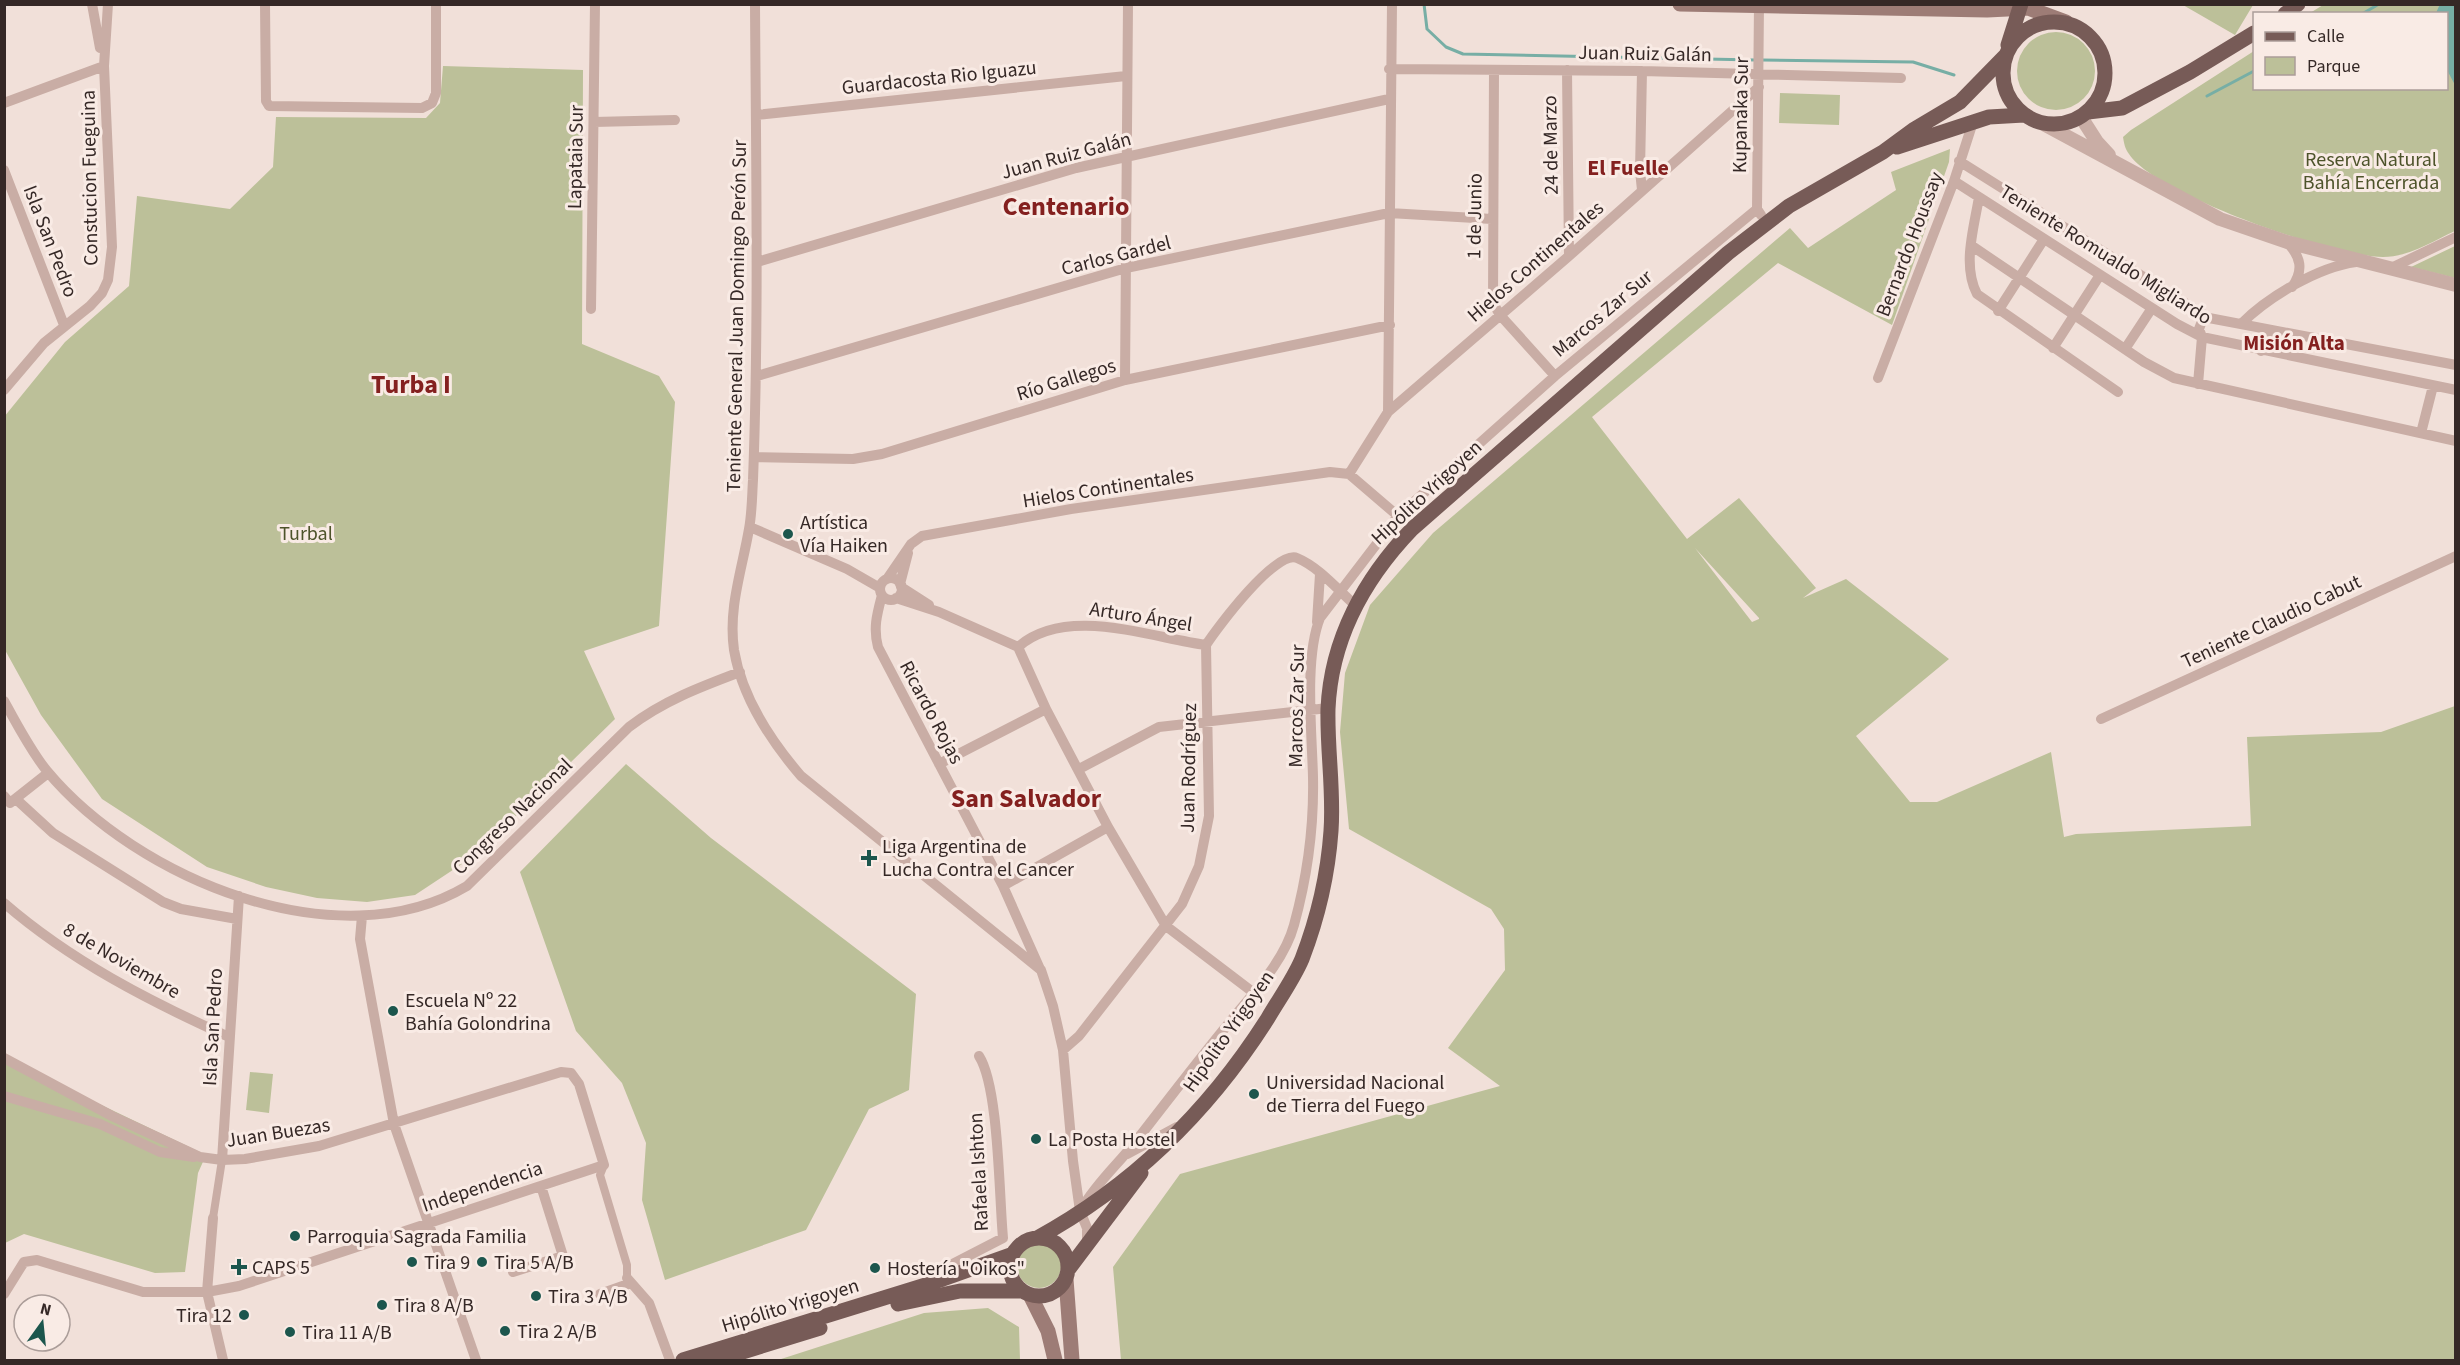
<svg xmlns="http://www.w3.org/2000/svg" width="2460" height="1365" viewBox="0 0 2460 1365" font-family="'Source Sans 3',sans-serif">
	<style>
		.green { fill: #bcc099; fill-rule: evenodd }
		.water { fill: #77aea5 }
		.lines { fill: none; stroke-linecap: round; stroke-linejoin: round }
		.stream { stroke: #77aea5; stroke-width: 3 }
		.pedestrian { stroke: #c9ada5; stroke-width: 8 }
		.minor { stroke: #c9ada5; stroke-width: 10 }
		.tertiary { stroke: #c9ada5; stroke-width: 14 }
		.secondary { stroke: #9d7c76; stroke-width: 15 }
		.primary { stroke: #775b57; stroke-width: 15 }
		.poi-dot { fill: #1c564d; stroke: #f9ebe5; stroke-width: 2 }
		.labels { text-anchor: middle; stroke-width: 6; stroke-linejoin: round; paint-order: stroke }
		.street-label { font-size: 20px; fill: #352826; stroke: #f9ebe5 }
		.park-label { font-size: 20px; fill: #4d532a; stroke: #f9ebe5 }
		.poi-label { font-size: 20px; fill: #352826; stroke: #f9ebe5; text-anchor: start }
		.neighbourhood-label { font-size: 21px; font-weight: bold; fill: #84201f; stroke: #f9ebe5 }
		.quarter-label { font-size: 22px; font-weight: bold; fill: #84201f; stroke: #f9ebe5 }
		.district-label { font-size: 26px; font-weight: bold; fill: #84201f; stroke: #f9ebe5 }
	</style>
	<rect width="100%" height="100%" fill="#f1e0d9"/>
	<path class="green" d="M 2183,5 L 2253,5 L 2235,35 Z
		M 2323,5 L 2455,5 L 2455,231 C 2433,241 2409,257 2383,257 C 2334,257 2156,195 2129,154 C 2125,149 2124,143 2123,137 L 2131,130 L 2254,51 L 2254,88 L 2446,88 L 2446,14 L 2310,13 Z
		M2017 71a39 39 0 1 1 78 0a39 39 0 1 1-78 0Z
		M 443,66 L 583,70 L 582,344 L 659,376 L 675,402 L 659,626 L 584,651 L 615,719 L 477,854 L 415,895 L 367,902 L 317,898 L 266,887 L 207,867 L 102,799 L 41,715 L 5,650 L 4,417 L 65,342 L 129,286 L 137,196 L 230,209 L 273,167 L 276,117 L 426,118 L 440,103 Z
		M 1780,93 L 1840,95 L 1839,125 L 1779,123 Z
		M 1950,149 L 1949,162 L 1892,325 L 1778,263 L 1592,417 L 1687,539 L 1739,498 L 1816,588 L 1803,598 L 1846,579 L 1949,659 L 1856,736 L 1910,802 L 1937,802 L 2051,752 L 2064,837 L 2076,834 L 2251,826 L 2247,737 L 2381,732 L 2455,706 L 2455,1360 L 1121,1360 L 1113,1267 L 1180,1174 L 1500,1086 L 1448,1048 L 1505,970 L 1504,929 L 1491,909 L 1349,829 L 1340,732 L 1345,673 L 1370,605 L 1433,533 L 1790,228 L 1808,248 L 1896,190 L 1891,172 ZM 1695,548 L 1759,618 L 1759,619 L 1752,622 Z
		M 2455,246 L 2455,278 L 2411,267 Z
		M 626,764 L 711,838 L 916,994 L 909,1090 L 869,1109 L 806,1230 L 665,1280 L 642,1200 L 646,1143 L 622,1083 L 576,1031 L 520,872 Z
		M 5,1059 L 206,1155 L 198,1173 L 185,1272 L 155,1273 L 24,1234 L 5,1243 Z
		M 250,1072 L 273,1074 L 269,1113 L 246,1110 Z
		M1017 1266a22 22 0 1 1 44 0a22 22 0 1 1-44 0Z
		M 988,1308 L 1019,1327 L 1020,1360 L 778,1360 L 924,1313 Z"/>
	<path class="water" d="M 2440,4 L 2455,5 L 2455,85 L 2447,70 L 2446,14 L 2436,13 Z"/>
	<g class="lines">
		<path class="stream" d="M 1424,4 L 1427,29 L 1446,47 L 1463,54 L 1755,60
			M 2362,14 L 2379,4
			M 1762,60 L 1913,62 L 1954,75
			M 2207,96 L 2254,71"/>
		<path class="pedestrian" d="M 604,1165 L 600,1175 L 627,1265 L 627,1278
			M 213,1218 L 222,1160"/>
		<path class="minor" d="M 92,4 L 100,48
			M 265,4 L 266,101 L 269,106 L 422,108 L 432,103 L 436,93 L 436,4
			M 755,4 C 756,163 759,321 753,480 C 752,496 752,513 749,529 C 742,570 728,608 734,650 C 742,698 770,740 801,776 L 1041,970 L 1053,1006 L 1063,1050 L 1073,1161 L 1080,1211 L 1087,1228 L 1087,1245
			M 1759,4 L 1757,209 L 1761,215
			M 1389,69 L 1642,71 L 1901,78
			M 1494,70 L 1493,303 L 1500,315 L 1555,376
			M 1567,70 L 1569,256
			M 1642,71 L 1640,171 L 1642,190
			M 4,103 L 104,66
			M 756,115 L 1126,76
			M 594,122 L 675,120
			M 1959,161 L 2209,318 L 2456,365
			M 4,170 L 64,325
			M 1954,181 L 2177,324 L 2202,337 L 2456,390
			M 1979,197 C 1974,228 1962,265 1977,294 L 2118,392
			M 2287,242 C 2301,257 2304,270 2292,287
			M 1972,246 L 2144,362 L 2174,378 L 2456,441
			M 757,262 L 1076,168 L 1389,99
			M 2389,269 L 2456,237
			M 591,309 L 595,4
			M 1998,311 L 2044,239
			M 2241,324 C 2268,297 2318,267 2356,262
			M 2053,348 L 2100,275
			M 2125,349 L 2152,308
			M 2261,351 L 2266,348 L 2270,340 L 2265,329
			M 757,376 L 1126,268 L 1389,213 L 1492,219
			M 1878,378 L 1954,181 L 1973,122
			M 1125,380 L 1128,4
			M 2198,384 L 2202,337 L 2199,329 L 2202,321 L 2209,318
			M 4,390 L 44,343 L 90,306 L 102,293 L 108,280 L 112,247 L 104,66 L 108,4
			M 1388,412 L 1569,256 L 1759,87
			M 2421,433 L 2433,386
			M 754,457 L 853,459 L 882,454 L 1125,380 L 1390,325
			M 1349,474 L 1388,412 L 1392,4
			M 1349,474 L 1398,516
			M 750,527 L 847,569 L 880,588
			M880 589a11 11 0 1 1 22 0a11 11 0 1 1-22 0Z
			M 887,579 L 911,544 L 922,536 L 1071,509 L 1330,472 L 1349,474
			M 900,584 L 908,553
			M 901,587 L 929,605
			M 882,595 C 877,614 873,628 878,647 L 1003,886 L 1040,969
			M 896,598 L 939,612 L 1018,647 C 1066,605 1148,637 1206,645
			M 1317,622 L 1320,574
			M 1018,647 L 1046,709 L 1108,827 L 1166,926 L 1254,993
			M 4,701 C 17,724 30,750 47,771 C 136,878 338,963 467,886 L 629,727 C 663,701 700,687 740,672
			M 2101,719 L 2456,556
			M 939,764 L 1046,709
			M 1079,769 L 1159,727 L 1328,708
			M 4,796 L 10,803 L 48,773
			M 17,800 L 53,833 L 163,902 L 181,909 L 237,919
			M 1003,886 L 1108,827
			M 4,903 C 71,961 149,1001 229,1037
			M 362,916 L 360,939 L 394,1124 L 476,1360
			M 1063,1050 L 1079,1036 L 1182,904 L 1199,866 L 1209,816 L 1206,645 C 1217,628 1276,549 1297,558 C 1319,567 1338,590 1355,605
			M 4,1058 L 112,1116 L 200,1157 L 222,1160 L 245,1159 L 319,1146 L 561,1072 L 571,1073 L 579,1084 L 604,1165 L 239,1286 L 207,1292 L 143,1292 L 37,1260 L 24,1262 L 4,1294
			M 4,1096 L 100,1124 L 160,1152 L 194,1157
			M 1127,1154 L 1177,1127
			M 222,1160 L 239,896
			M 1082,1208 C 1096,1184 1115,1167 1133,1145 C 1165,1104 1196,1063 1229,1023 C 1252,994 1284,962 1294,925 C 1307,878 1314,826 1313,777 C 1312,733 1304,658 1320,618 L 1398,516 L 1555,376 L 1757,209
			M 213,1218 L 207,1292 L 223,1360
			M 513,1272 L 563,1256 L 541,1186
			M 627,1278 L 649,1303 L 670,1360
			M 929,1283 L 939,1271 L 1003,1238 C 999,1196 999,1087 979,1056
			M 600,1294 L 631,1283"/>
		<path class="tertiary" d="M 2081,117 L 2097,142 L 2109,155
			M 2040,122 L 2220,219 L 2287,242 L 2456,285"/>
		<path class="secondary" d="M 1680,4 L 1987,10 L 2028,8 L 2066,22
			M 1066,1279 L 1072,1360
			M 1030,1295 L 1048,1331 L 1055,1360"/>
		<path class="primary" d="M 2285,14 L 2298,4
			M2003 73a51 51 0 1 1 102 0a51 51 0 1 1-102 0Z
			M 2008,45 L 2021,4
			M 2088,112 L 2122,108 L 2190,72 L 2254,33
			M 1897,147 L 1989,117 L 2024,115
			M1010 1267a29 29 0 1 1 58 0a29 29 0 1 1-58 0Z
			M 1037,1238 C 1134,1185 1209,1111 1268,1018 C 1279,999 1293,980 1302,959 C 1317,920 1328,874 1331,831 C 1334,791 1327,750 1328,709 C 1331,639 1365,578 1412,529 L 1728,253 L 1789,206 L 1883,152 L 1913,130 L 1960,102 L 2006,55
			M 1068,1270 L 1141,1173
			M 898,1304 L 960,1291 L 1022,1291
			M 683,1360 L 929,1284 L 1013,1254
			M 717,1360 L 820,1328"/>
	</g>
	<g class="poi-dot">
		<circle cx="788" cy="534" r="6"/>
		<path d="M866 849h6v6h6v6h-6v6h-6v-6h-6v-6h6z"/>
		<circle cx="393" cy="1011" r="6"/>
		<circle cx="1254" cy="1094" r="6"/>
		<circle cx="1036" cy="1139" r="6"/>
		<circle cx="295" cy="1236" r="6"/>
		<circle cx="412" cy="1262" r="6"/>
		<circle cx="482" cy="1262" r="6"/>
		<path d="M236 1258h6v6h6v6h-6v6h-6v-6h-6v-6h6z"/>
		<circle cx="875" cy="1268" r="6"/>
		<circle cx="536" cy="1296" r="6"/>
		<circle cx="382" cy="1305" r="6"/>
		<circle cx="244" cy="1315" r="6"/>
		<circle cx="505" cy="1331" r="6"/>
		<circle cx="290" cy="1332" r="6"/>
	</g>
	<g class="labels">
		<g class="street-label">
			<text transform="translate(1645 53) rotate(1)" y="7">Juan Ruiz Galán</text>
			<text transform="translate(939 77) rotate(-6)" y="7">Guardacosta Rio Iguazu</text>
			<text transform="translate(1740 115) rotate(-89)" y="7">Kupanaka Sur</text>
			<text transform="translate(1550 145) rotate(-91)" y="7">24 de Marzo</text>
			<text transform="translate(1066 155) rotate(-15)" y="7">Juan Ruiz Galán</text>
			<text transform="translate(575 157) rotate(-89)" y="7">Lapataia Sur</text>
			<text transform="translate(89 178) rotate(-91)" y="7">Constucion Fueguina</text>
			<text transform="translate(1474 216) rotate(-89)" y="7">1 de Junio</text>
			<text transform="translate(51 241) rotate(69)" y="7">Isla San Pedro</text>
			<text transform="translate(1909 244) rotate(-69)" y="7">Bernardo Houssay</text>
			<text transform="translate(2106 254) rotate(32)" y="7">Teniente Romualdo Migliardo</text>
			<text transform="translate(1116 255) rotate(-14)" y="7">Carlos Gardel</text>
			<text transform="translate(1535 261) rotate(-41)" y="7">Hielos Continentales</text>
			<text transform="translate(1602 313) rotate(-40)" y="7">Marcos Zar Sur</text>
			<text transform="translate(736 316) rotate(-89)" y="7">Teniente General Juan Domingo Perón Sur</text>
			<text transform="translate(1066 379) rotate(-17)" y="7">Río Gallegos</text>
			<text transform="translate(1108 487) rotate(-9)" y="7">Hielos Continentales</text>
			<text transform="translate(1426 492) rotate(-43)" y="7">Hipólito Yrigoyen</text>
			<text transform="translate(1141 616) rotate(9)" y="7">Arturo Ángel</text>
			<text transform="translate(2271 621) rotate(-25)" y="7">Teniente Claudio Cabut</text>
			<text transform="translate(1296 706) rotate(-89)" y="7">Marcos Zar Sur</text>
			<text transform="translate(932 712) rotate(62)" y="7">Ricardo Rojas</text>
			<text transform="translate(1188 768) rotate(-89)" y="7">Juan Rodríguez</text>
			<text transform="translate(512 816) rotate(-44)" y="7">Congreso Nacional</text>
			<text transform="translate(122 960) rotate(30)" y="7">8 de Noviembre</text>
			<text transform="translate(212 1027) rotate(-87)" y="7">Isla San Pedro</text>
			<text transform="translate(1228 1031) rotate(-55)" y="7">Hipólito Yrigoyen</text>
			<text transform="translate(278 1132) rotate(-9)" y="7">Juan Buezas</text>
			<text transform="translate(978 1172) rotate(-93)" y="7">Rafaela Ishton</text>
			<text transform="translate(482 1186) rotate(-18)" y="7">Independencia</text>
			<text transform="translate(790 1305) rotate(-17)" y="7">Hipólito Yrigoyen</text>
		</g>
		<g class="park-label">
			<text x="2371" y="166">Reserva Natural<tspan x="2371" dy="23">Bahía Encerrada</tspan></text>
			<text x="306" y="540">Turbal</text>
		</g>
		<g class="poi-label">
			<text x="800" y="529">Artística<tspan x="800" dy="23">Vía Haiken</tspan></text>
			<text x="882" y="853">Liga Argentina de<tspan x="882" dy="23">Lucha Contra el Cancer</tspan></text>
			<text x="405" y="1007">Escuela Nº 22<tspan x="405" dy="23">Bahía Golondrina</tspan></text>
			<text x="1266" y="1089">Universidad Nacional<tspan x="1266" dy="23">de Tierra del Fuego</tspan></text>
			<text x="1048" y="1146">La Posta Hostel</text>
			<text x="307" y="1243">Parroquia Sagrada Familia</text>
			<text x="424" y="1269">Tira 9</text>
			<text x="494" y="1269">Tira 5 A/B</text>
			<text x="252" y="1274">CAPS 5</text>
			<text x="887" y="1275">Hostería "Oikos"</text>
			<text x="548" y="1303">Tira 3 A/B</text>
			<text x="394" y="1312">Tira 8 A/B</text>
			<text x="232" y="1322" text-anchor="end">Tira 12</text>
			<text x="517" y="1338">Tira 2 A/B</text>
			<text x="302" y="1339">Tira 11 A/B</text>
		</g>
		<g class="neighbourhood-label">
			<text x="2294" y="350">Misión Alta</text>
		</g>
		<g class="quarter-label">
			<text x="1628" y="175">El Fuelle</text>
		</g>
		<g class="district-label">
			<text x="1066" y="215">Centenario</text>
			<text x="411" y="393">Turba I</text>
			<text x="1026" y="807">San Salvador</text>
		</g>
	</g>
	<rect width="2460" height="1365" fill="none" stroke="#352826" stroke-width="12"/>
	<rect x="2253" y="12" width="195" height="78" fill="#f9ebe5" stroke="#ab9d99" stroke-width="1.5"/>
	<rect x="2265" y="32" width="30" height="9" fill="#775b57" stroke="#ab9d99" stroke-width="1.5"/>
	<text x="2307" y="42" font-size="18" fill="#352826">Calle</text>
	<rect x="2265" y="57" width="30" height="18" fill="#bcc099" stroke="#ab9d99" stroke-width="1.5"/>
	<text x="2307" y="72" font-size="18" fill="#352826">Parque</text>
	<g transform="translate(42 1323) rotate(15)"><circle r="28" fill="#f9ebe5" stroke="#ab9d99" stroke-width="1.5"/>
	<path d="M0-4.5L10 22L0 15L-10 22Z" fill="#1c564d"/>
	<text y="-9" font-size="16" font-weight="bold" text-anchor="middle" fill="#352826">N</text>
	</g>
</svg>
